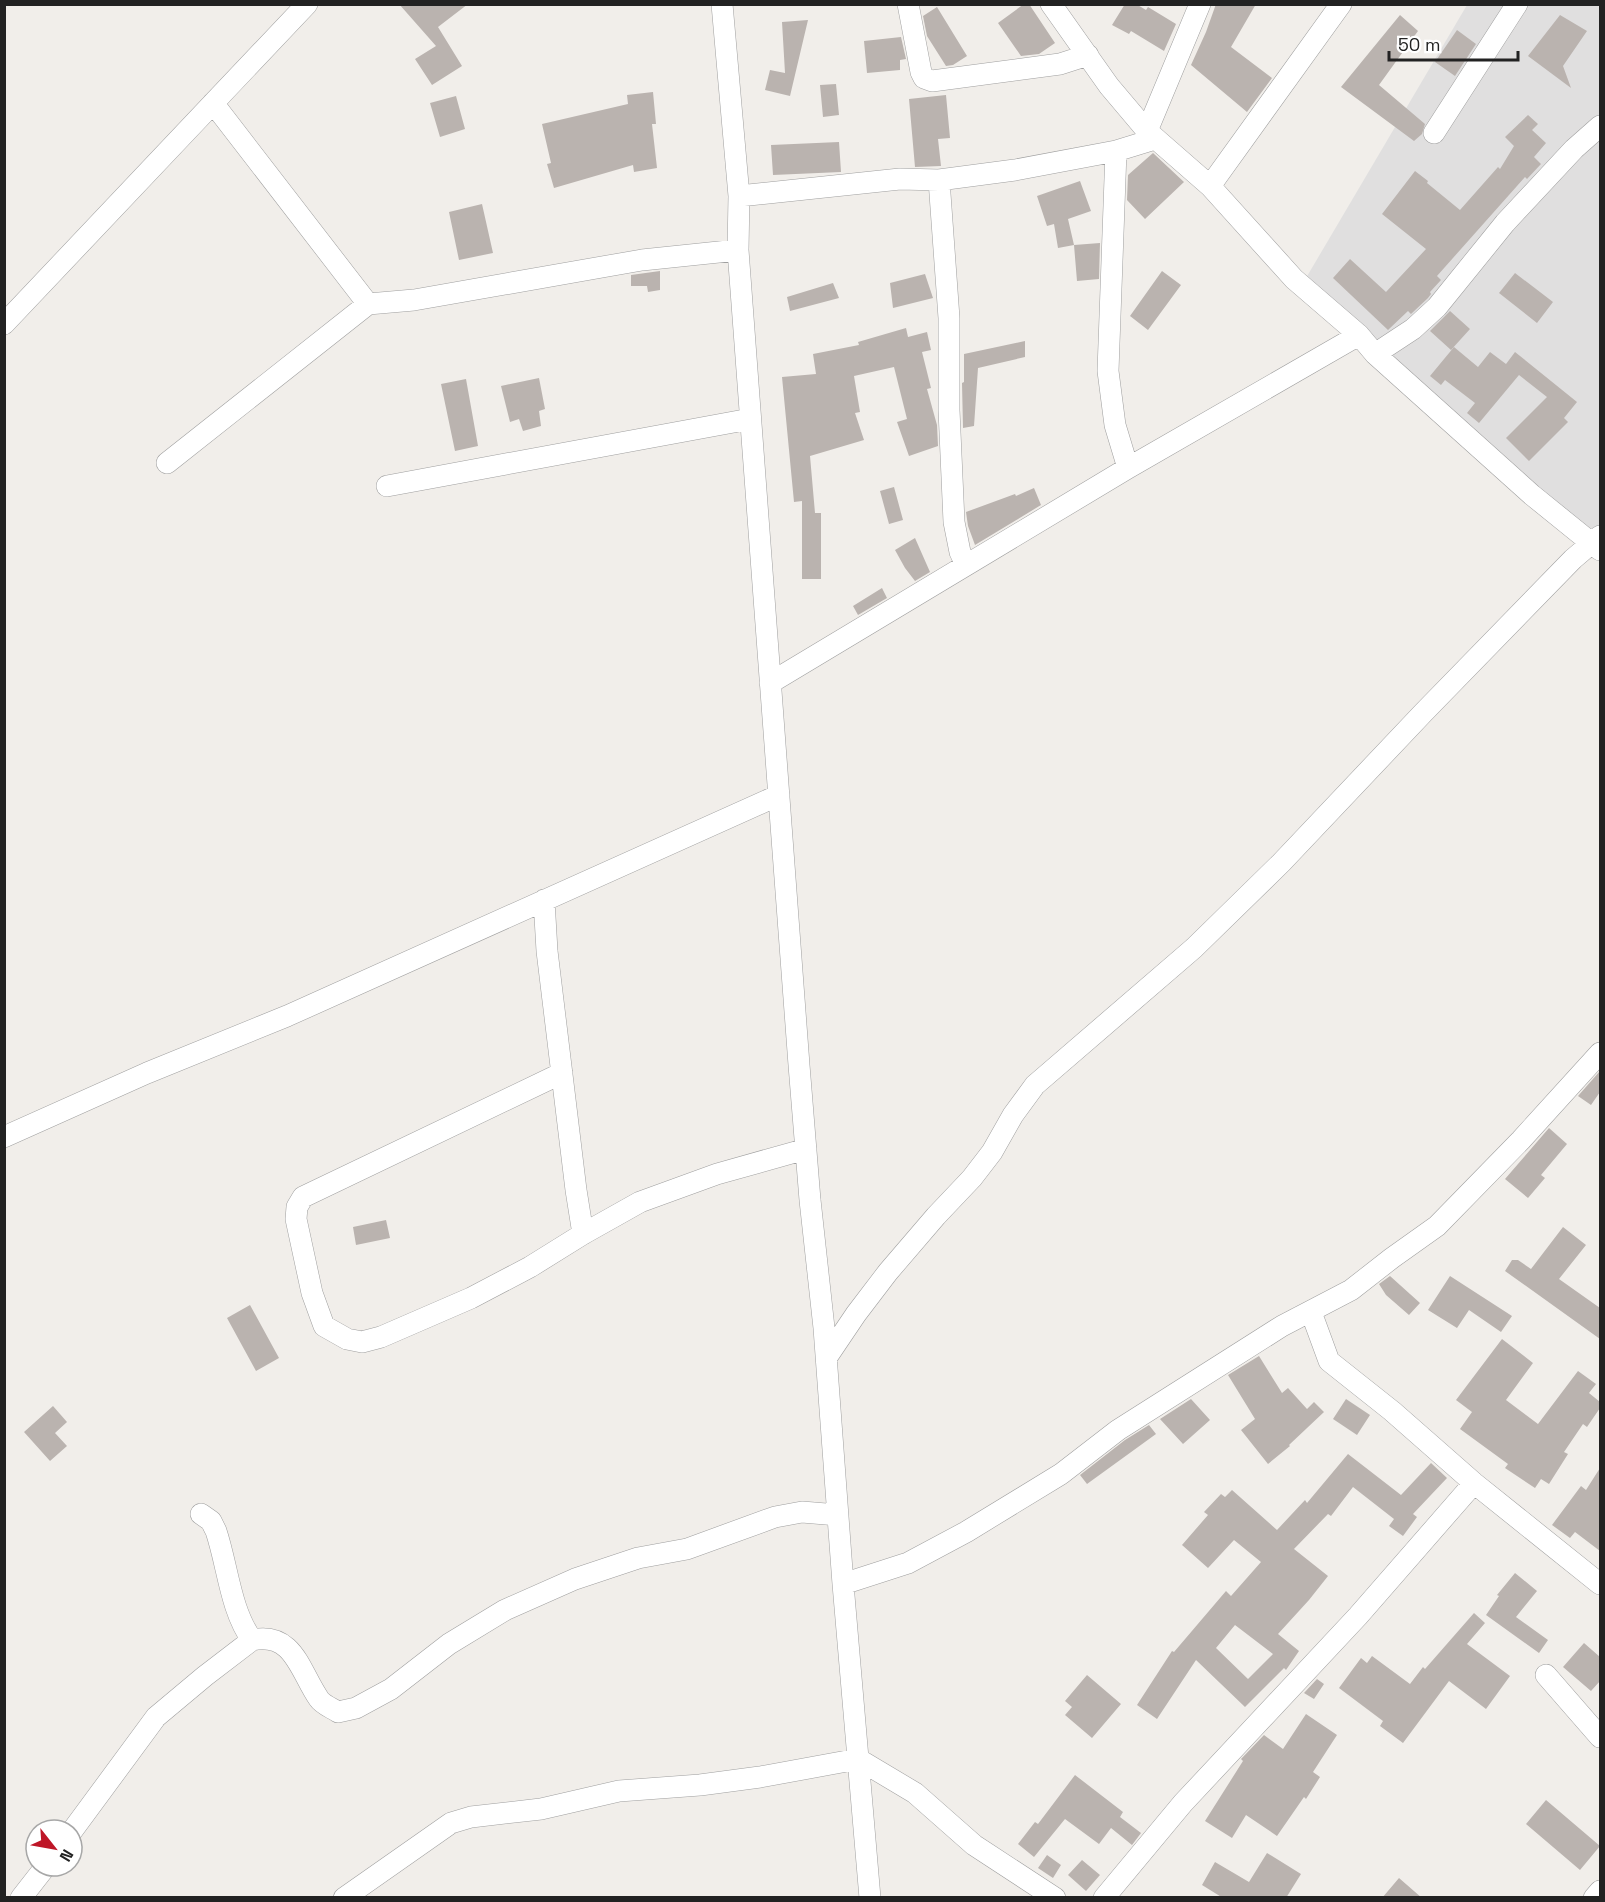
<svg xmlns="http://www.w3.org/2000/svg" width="1605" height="1902" viewBox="0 0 1605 1902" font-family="'Space Grotesk',sans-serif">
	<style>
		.residential { fill: #e0dfdf }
		.building { fill: #bab3af; fill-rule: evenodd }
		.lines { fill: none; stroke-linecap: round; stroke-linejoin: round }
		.minor-casing { stroke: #9f9f9f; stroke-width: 22 }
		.minor { stroke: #fff; stroke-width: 21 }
	</style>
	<rect width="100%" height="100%" fill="#f1eeea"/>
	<path class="residential" d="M 1467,5 L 1600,5 L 1600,549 L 1306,278 Z"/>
	<path class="building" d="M 399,4 L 468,4 L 438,27 L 462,66 L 432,85 L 415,59 L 436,46 Z
		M 1024,4 L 1029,4 L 1055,43 L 1039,54 L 1021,56 L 998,23 Z
		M 1125,4 L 1136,4 L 1146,10 L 1148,7 L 1176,24 L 1164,51 L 1131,31 L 1129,34 L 1112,25 Z
		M 1216,4 L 1256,4 L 1231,47 L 1272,78 L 1247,112 L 1191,65 L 1206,32 Z
		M 937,7 L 967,56 L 953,65 L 946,66 L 927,36 L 923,16 Z
		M 1400,15 L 1418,31 L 1379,85 L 1425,124 L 1422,134 L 1414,141 L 1341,87 Z
		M 1560,15 L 1587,31 L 1563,66 L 1571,88 L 1528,56 Z
		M 808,20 L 790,96 L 765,90 L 770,70 L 785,73 L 782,22 Z
		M 1457,30 L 1476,44 L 1455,76 L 1435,62 Z
		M 901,37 L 906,59 L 900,60 L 900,70 L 867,73 L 864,41 Z
		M 836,84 L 839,115 L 823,117 L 820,85 Z
		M 653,92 L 656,124 L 652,124 L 657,168 L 634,172 L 633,165 L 554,188 L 547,164 L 551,163 L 542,124 L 628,104 L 627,95 Z
		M 946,95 L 950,138 L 938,139 L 941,166 L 915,167 L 909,99 Z
		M 456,96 L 465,129 L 440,137 L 430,103 Z
		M 1528,115 L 1538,124 L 1532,130 L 1546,143 L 1534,157 L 1541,164 L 1527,179 L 1525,177 L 1437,276 L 1441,280 L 1430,292 L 1431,294 L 1428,298 L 1411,314 L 1408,311 L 1388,330 L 1333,278 L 1350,259 L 1386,292 L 1426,249 L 1382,214 L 1415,171 L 1428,181 L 1427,183 L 1460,210 L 1498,167 L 1500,169 L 1514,146 L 1505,137 Z
		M 839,142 L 841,172 L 773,175 L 771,145 Z
		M 1153,153 L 1184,182 L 1145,219 L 1127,200 L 1128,175 Z
		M 1080,181 L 1091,211 L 1068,219 L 1074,245 L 1058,248 L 1054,224 L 1047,226 L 1037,196 Z
		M 482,204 L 493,253 L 459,260 L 449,212 Z
		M 1100,243 L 1099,279 L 1077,281 L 1074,245 Z
		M 660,271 L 660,290 L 648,292 L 647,286 L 631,286 L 631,275 Z
		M 1162,271 L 1181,285 L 1148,330 L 1130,316 Z
		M 1515,273 L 1553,302 L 1537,323 L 1499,293 Z
		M 925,274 L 933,298 L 893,308 L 890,283 Z
		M 833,283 L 839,298 L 790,311 L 787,297 Z
		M 1450,311 L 1470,329 L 1451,350 L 1430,331 Z
		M 906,328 L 908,337 L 927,332 L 931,350 L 922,352 L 931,388 L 927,389 L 937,425 L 938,446 L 909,456 L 897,422 L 907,419 L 894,367 L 854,376 L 860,412 L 855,413 L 864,440 L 810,456 L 815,513 L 821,513 L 821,579 L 802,579 L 802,501 L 794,502 L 782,377 L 816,374 L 813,354 L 859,345 L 858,342 Z
		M 1025,341 L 1025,357 L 978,368 L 974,426 L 963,428 L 962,383 L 964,382 L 964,354 Z
		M 1454,347 L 1478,367 L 1490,352 L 1506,364 L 1515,352 L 1577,402 L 1564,418 L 1568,422 L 1529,461 L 1506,438 L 1547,397 L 1519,375 L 1479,423 L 1467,413 L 1475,403 L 1445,380 L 1441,385 L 1430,376 Z
		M 539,378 L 545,409 L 539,411 L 541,426 L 523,431 L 519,419 L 510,422 L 501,386 Z
		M 466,379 L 478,446 L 455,451 L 441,384 Z
		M 894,487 L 903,520 L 889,524 L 880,491 Z
		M 1034,488 L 1041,505 L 975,545 L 968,526 L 966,512 L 1015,494 L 1016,496 Z
		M 915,538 L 930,572 L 915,581 L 905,568 L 895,550 Z
		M 882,588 L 887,598 L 858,615 L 853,606 Z
		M 1600,1071 L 1600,1092 L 1591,1105 L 1578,1096 Z
		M 1549,1128 L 1567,1144 L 1541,1175 L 1545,1178 L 1528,1198 L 1505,1179 Z
		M 386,1220 L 390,1238 L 356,1245 L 353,1227 Z
		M 1563,1227 L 1586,1245 L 1559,1279 L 1600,1308 L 1600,1339 L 1505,1271 L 1512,1260 L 1518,1260 L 1531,1269 Z
		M 1390,1276 L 1420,1303 L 1409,1315 L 1386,1295 L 1379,1284 Z
		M 1450,1276 L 1512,1316 L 1501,1332 L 1469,1310 L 1457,1328 L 1428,1310 Z
		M 250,1305 L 279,1358 L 256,1371 L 227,1318 Z
		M 1502,1339 L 1533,1363 L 1506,1400 L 1538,1424 L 1578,1371 L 1596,1384 L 1589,1393 L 1600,1402 L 1600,1408 L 1587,1427 L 1583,1424 L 1564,1452 L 1568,1454 L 1549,1484 L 1541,1479 L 1535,1488 L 1505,1468 L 1508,1464 L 1460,1429 L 1472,1412 L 1456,1400 Z
		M 1259,1356 L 1282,1393 L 1288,1388 L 1307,1409 L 1314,1402 L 1324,1412 L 1289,1445 L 1290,1446 L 1268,1464 L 1241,1430 L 1255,1419 L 1228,1375 Z
		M 1191,1399 L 1210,1420 L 1183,1444 L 1160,1419 Z
		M 1346,1399 L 1370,1415 L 1357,1435 L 1333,1419 Z
		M 53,1406 L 67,1422 L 55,1433 L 67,1446 L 50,1461 L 24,1432 Z
		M 1149,1425 L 1156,1434 L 1087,1484 L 1080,1475 L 1125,1440 Z
		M 1348,1454 L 1401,1495 L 1431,1463 L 1447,1478 L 1413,1514 L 1417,1517 L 1403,1536 L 1389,1526 L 1394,1519 L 1353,1487 L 1331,1516 L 1328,1514 L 1294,1549 L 1328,1576 L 1309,1600 L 1278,1634 L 1299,1651 L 1286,1670 L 1284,1668 L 1245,1707 L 1196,1660 L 1157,1719 L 1137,1705 L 1172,1651 L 1174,1652 L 1226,1591 L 1231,1596 L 1261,1562 L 1234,1540 L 1208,1568 L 1182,1545 L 1208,1515 L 1204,1512 L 1221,1494 L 1225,1497 L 1232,1490 L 1277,1530 L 1305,1500 L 1307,1503 ZM 1235,1625 L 1273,1654 L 1248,1679 L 1216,1648 Z
		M 1600,1468 L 1600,1551 L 1575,1532 L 1570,1538 L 1552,1525 L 1581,1486 L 1586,1490 Z
		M 1515,1573 L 1537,1591 L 1516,1617 L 1548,1640 L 1539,1653 L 1486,1615 L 1499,1596 L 1497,1595 Z
		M 1474,1613 L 1485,1623 L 1467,1644 L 1510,1676 L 1486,1709 L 1449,1681 L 1403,1743 L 1380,1726 L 1383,1721 L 1339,1688 L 1361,1658 L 1367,1663 L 1372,1656 L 1410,1684 L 1423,1667 L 1425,1669 Z
		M 1584,1643 L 1600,1657 L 1600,1681 L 1591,1691 L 1563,1667 Z
		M 1087,1675 L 1121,1704 L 1092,1738 L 1065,1715 L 1072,1707 L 1065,1701 Z
		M 1317,1679 L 1324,1684 L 1314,1699 L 1304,1693 Z
		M 1306,1714 L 1337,1735 L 1313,1772 L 1320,1777 L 1306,1799 L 1304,1797 L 1277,1836 L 1246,1815 L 1232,1838 L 1205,1821 L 1243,1761 L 1241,1759 L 1264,1735 L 1283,1749 Z
		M 1075,1775 L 1123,1812 L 1120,1817 L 1141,1833 L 1132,1845 L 1111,1828 L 1099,1844 L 1065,1819 L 1034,1857 L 1018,1844 L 1035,1822 L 1038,1824 Z
		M 1546,1800 L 1600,1846 L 1580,1870 L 1526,1824 Z
		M 1267,1853 L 1301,1874 L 1286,1898 L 1223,1898 L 1202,1885 L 1215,1862 L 1249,1882 Z
		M 1047,1855 L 1061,1865 L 1053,1878 L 1038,1868 Z
		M 1082,1860 L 1100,1875 L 1086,1891 L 1068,1875 Z
		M 1399,1878 L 1422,1898 L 1382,1898 Z"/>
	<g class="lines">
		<g class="minor-casing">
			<path id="minor" d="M 722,4 L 739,196 L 738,250 L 799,1065 L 810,1200 L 824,1328 L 843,1584 L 870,1898
				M 908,4 L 921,72 L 924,78 L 932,81 L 1060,64 L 1088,55
				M 1051,4 L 1109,86 L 1147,131 L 1210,186 L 1294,279 L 1359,335 L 1375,354 L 1532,495 L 1600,550
				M 213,103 L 368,304 L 414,300 L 642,260 L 738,250
				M 1147,131 L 1200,4
				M 1434,133 L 1517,4
				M 1116,151 L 1108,371 L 1115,425 L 1128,468
				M 939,180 L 949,318 L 949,410 L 954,522 L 960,552 L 966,565
				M 1210,186 L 1341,4
				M 739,196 L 900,179 L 939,180 L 1015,170 L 1116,151 L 1155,139
				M 4,324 L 307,4
				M 1375,354 L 1413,329 L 1437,307 L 1505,223 L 1574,149 L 1600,126
				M 167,463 L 368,304
				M 387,486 L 750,419
				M 770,683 L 1128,468 L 1359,335
				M 544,900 L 547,951 L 576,1190 L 583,1234
				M 562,1073 L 303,1197 L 297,1207 L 296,1219 L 312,1293 L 324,1326 L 347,1339 L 362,1342 L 381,1337 L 471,1298 L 530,1267 L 583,1234 L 640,1202 L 717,1174 L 806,1149
				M 4,1137 L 147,1073 L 287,1016 L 779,795
				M 1311,1312 L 1329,1361 L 1392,1411 L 1474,1483 L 1600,1584
				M 827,1357 L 856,1314 L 888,1272 L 936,1216 L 972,1178 L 992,1152 L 1013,1115 L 1035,1085 L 1194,948 L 1281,863 L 1423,713 L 1573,559 L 1600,536
				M 201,1514 L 211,1521 L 216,1531 C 228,1567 230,1609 252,1640
				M 843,1584 L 908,1563 L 966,1532 L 1061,1474 L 1118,1430 L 1282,1326 L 1351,1290 L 1392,1258 L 1437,1226 L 1521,1140 L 1600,1053
				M 1546,1675 L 1600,1737
				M 72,1831 L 156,1717 L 205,1676 L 252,1640 C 294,1631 300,1672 319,1699 C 323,1705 332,1708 338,1712 L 356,1708 L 391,1689 L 449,1644 L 505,1610 L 575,1579 L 638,1558 L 687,1549 L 775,1517 L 802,1512 L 838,1515
				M 21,1898 L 46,1866
				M 344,1898 L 451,1823 L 471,1817 L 541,1809 L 619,1791 L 700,1785 L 760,1777 L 858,1759 L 915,1793 L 974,1845 L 1055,1898
				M 1104,1898 L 1183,1803 L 1358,1616 L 1474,1483
				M 1594,1898 L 1600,1891"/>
		</g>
		<use href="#minor" class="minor"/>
	</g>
	<rect width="1605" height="1902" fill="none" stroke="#222222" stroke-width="12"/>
	<g transform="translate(54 1848) rotate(121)"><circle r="28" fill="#ffffff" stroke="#a7a7a7" stroke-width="1.5"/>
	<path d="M0-4.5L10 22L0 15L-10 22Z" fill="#be1627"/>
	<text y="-9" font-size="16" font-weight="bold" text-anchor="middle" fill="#222222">N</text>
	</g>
	<path d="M1389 51v9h129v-9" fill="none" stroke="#222222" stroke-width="3"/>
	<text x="1398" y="51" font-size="18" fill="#222222" stroke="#ffffff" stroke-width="4.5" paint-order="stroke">50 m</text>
</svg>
